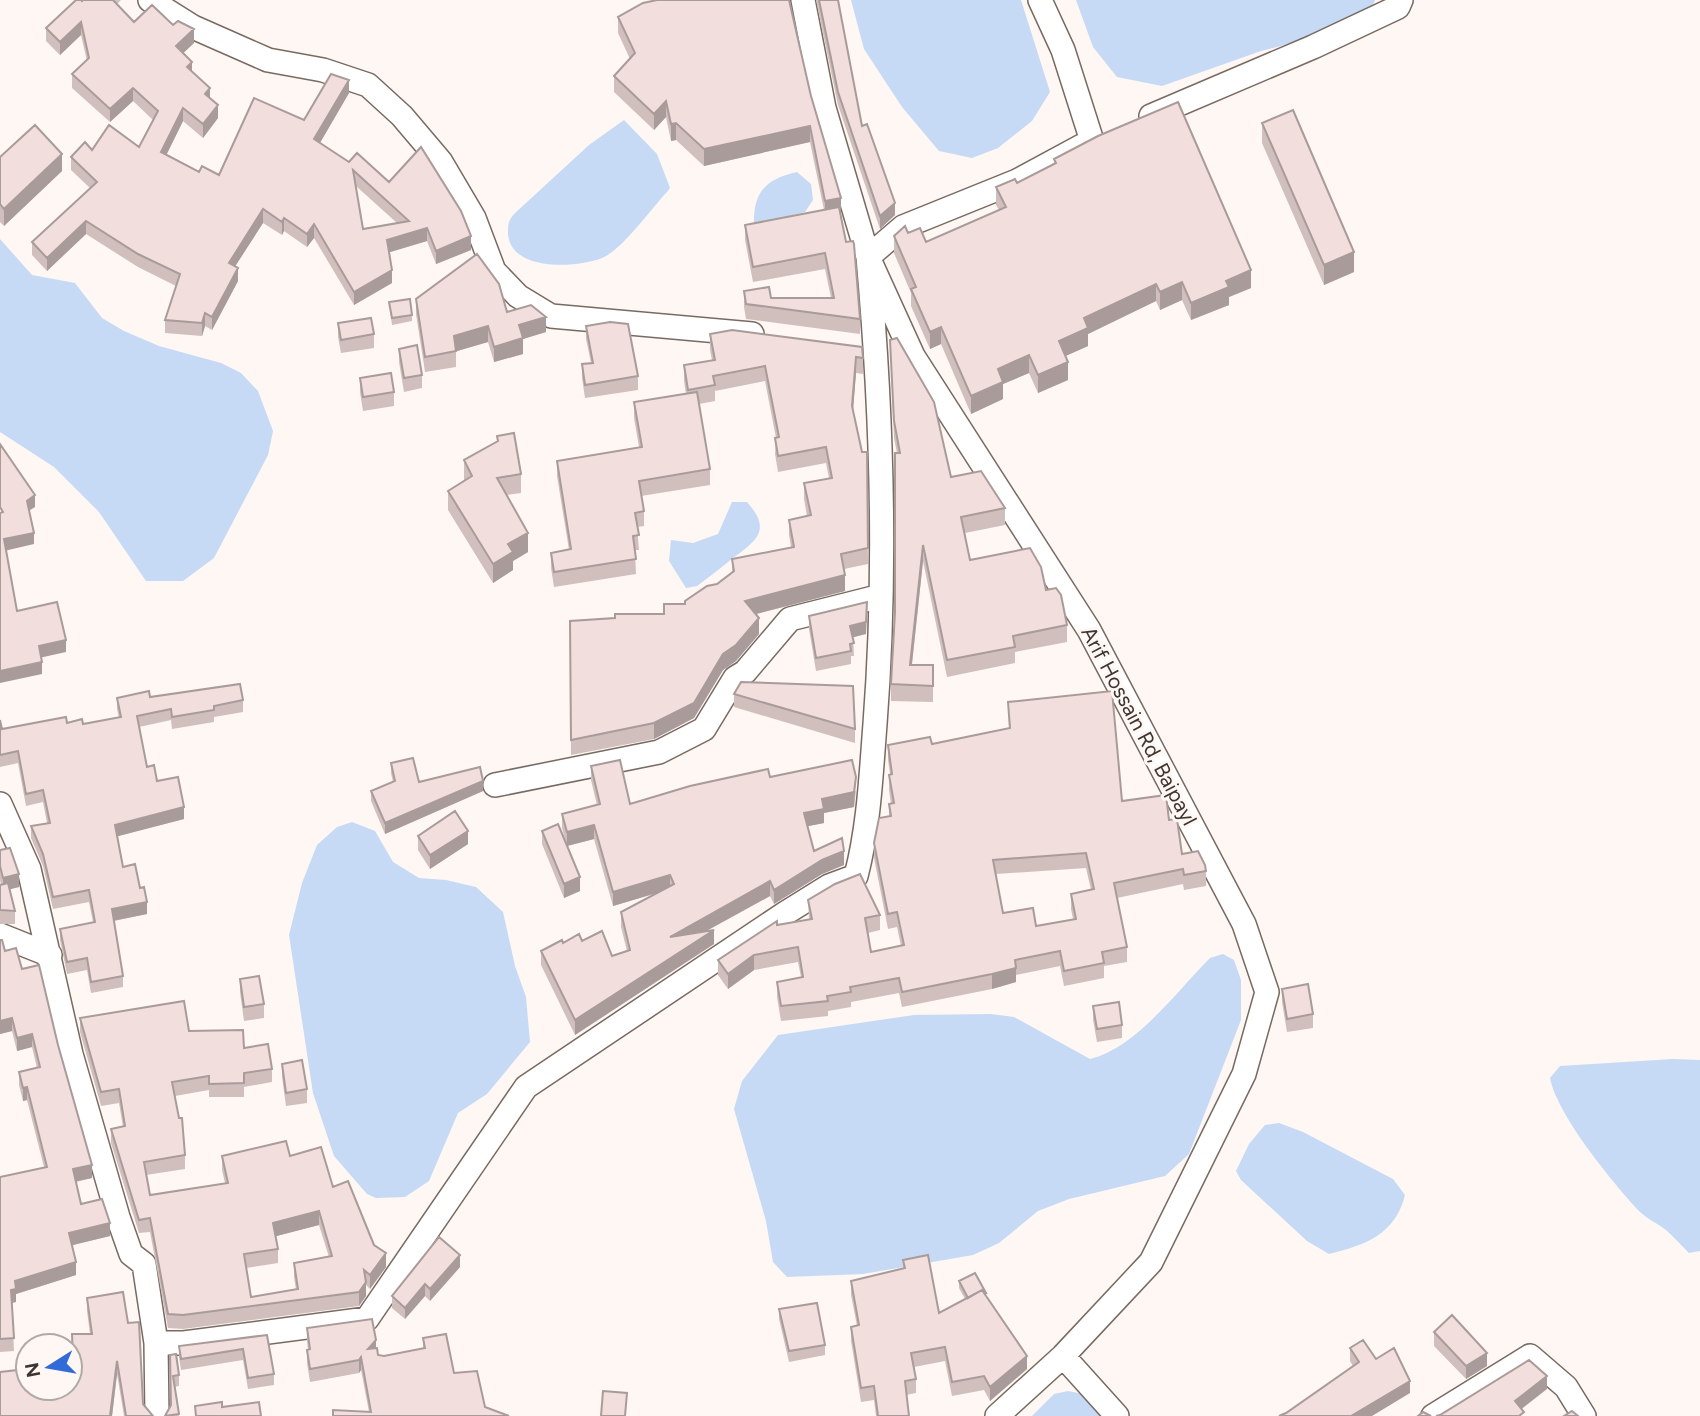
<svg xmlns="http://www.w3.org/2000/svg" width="1700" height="1416" viewBox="0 0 1700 1416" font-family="Figtree,sans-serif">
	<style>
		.water { fill: #c6daf5 }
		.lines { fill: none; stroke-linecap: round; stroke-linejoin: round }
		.minor-casing { stroke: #786a61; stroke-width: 26 }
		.minor { stroke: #fff; stroke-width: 23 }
		.wall { fill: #d0bfbd; fill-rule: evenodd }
		.shaded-wall { fill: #a99b9a }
		.building { fill: #f2dedc; stroke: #a99b9a; stroke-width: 2; fill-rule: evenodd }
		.labels { text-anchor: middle; stroke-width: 6; stroke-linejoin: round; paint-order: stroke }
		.street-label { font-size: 21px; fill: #3c3632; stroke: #fef7f3 }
	</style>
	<rect width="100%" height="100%" fill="#fef7f3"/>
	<path class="water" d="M 851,0 L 1021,0 L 1050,92 L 1032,121 L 998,148 L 972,158 L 939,151 L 902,107 L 864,49 Z
		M 1076,0 L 1375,0 L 1372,8 L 1315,37 L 1261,51 L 1162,86 L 1117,77 L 1093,47 Z
		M 624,120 L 657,154 L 670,188 L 667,192 C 650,210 622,250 602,258 C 577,268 511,272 508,234 C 508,225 508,221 514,214 L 589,145 Z
		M 797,172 L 811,184 L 813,200 L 805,212 L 754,225 C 753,193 765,179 797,172 Z
		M 0,239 L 32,275 L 75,283 L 102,318 L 124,331 L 159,346 L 221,363 L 241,373 L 258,391 L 273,431 L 268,455 L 214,558 L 183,581 L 146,581 L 99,512 L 54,467 L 0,432 Z
		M 732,502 L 747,502 C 772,530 757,540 733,558 C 721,568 709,577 697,586 L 686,588 L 669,561 L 671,540 L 693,543 L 718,534 Z
		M 352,822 L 375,831 L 393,862 L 419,878 L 446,880 L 476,887 L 503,912 L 515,966 L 526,997 L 530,1042 L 487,1094 L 458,1113 L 429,1181 L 405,1197 L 376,1198 L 367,1194 L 334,1156 L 313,1093 L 289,935 L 302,883 L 317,845 L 337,827 Z
		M 1223,954 L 1234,960 L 1241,980 L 1241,1020 L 1189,1154 L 1165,1176 L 1069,1199 L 1038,1211 L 999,1243 L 973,1255 L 863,1274 L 787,1277 L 773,1262 L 766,1221 L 734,1109 L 742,1081 L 778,1035 L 914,1015 L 991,1014 L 1014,1017 L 1090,1059 C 1136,1048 1177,991 1210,958 Z
		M 1673,1059 L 1700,1060 L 1700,1251 L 1689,1253 C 1681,1245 1674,1237 1666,1230 C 1657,1223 1647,1219 1639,1211 C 1613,1183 1557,1115 1550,1078 L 1560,1066 Z
		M 1279,1123 L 1303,1132 L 1393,1179 L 1405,1195 C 1395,1235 1365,1245 1329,1254 L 1307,1241 L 1241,1180 L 1236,1171 L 1249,1144 L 1265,1125 Z
		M 1068,1391 L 1083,1394 L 1103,1416 L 1032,1416 L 1054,1394 Z"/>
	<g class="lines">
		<g class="minor-casing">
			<path id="minor" d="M 150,0 L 193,27 L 268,60 L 323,70 L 368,85 L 402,116 L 441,162 L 474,218 L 494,271 L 518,296 L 551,316 L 752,334
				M 803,0 L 824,108 L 868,257 L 913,356 L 1089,630 L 1244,924 L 1267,992 L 1244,1074 L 1151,1262 L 1063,1356 L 997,1416
				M 1040,0 L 1063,50 L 1092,141
				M 1151,116 L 1313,47 L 1398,7 L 1401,0
				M 495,785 L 659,752 L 704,729 L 735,678 L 745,672 L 790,619 L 881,596
				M 0,804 L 29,869 L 71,1054 L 118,1217 L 131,1254 L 144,1264 L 156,1343 L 157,1416
				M 0,935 L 50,955
				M 156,1343 L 184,1343 L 367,1319 L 526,1087 L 784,914 L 829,886 L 856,876 C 869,826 871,775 875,724 C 887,568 882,412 868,257 L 903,227 L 1017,181 L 1082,146
				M 1063,1356 L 1117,1416
				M 1433,1416 L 1530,1356 L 1566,1387 L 1584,1416"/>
		</g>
		<use href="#minor" class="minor"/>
	</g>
	<path class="wall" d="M 121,0 L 117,4 L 134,22 L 173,25 L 194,43 L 183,53 L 192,72 L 210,99 L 218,118 L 203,138 L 183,121 L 166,155 L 199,172 L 219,175 L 304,120 L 349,93 L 320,143 L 349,162 L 389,182 L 471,250 L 436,264 L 427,241 L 390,252 L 392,283 L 354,305 L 314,238 L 307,247 L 284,231 L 282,235 L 263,223 L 235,266 L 238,281 L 212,330 L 205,326 L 202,336 L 165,333 L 165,320 L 176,286 L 138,267 L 86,234 L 47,271 L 32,255 L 32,242 L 90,188 L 71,170 L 71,157 L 92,150 L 139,147 L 153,120 L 133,101 L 110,122 L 72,88 L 72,74 L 87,61 L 81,35 L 60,55 L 46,41 L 46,28 L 82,1 ZM 356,186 L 397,223 L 363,229 Z
		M 816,0 L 838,0 L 862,126 L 895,215 L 880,229 L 838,105 Z
		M 618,17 L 811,96 L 840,214 L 860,319 L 860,334 L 746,319 L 744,307 L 744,291 L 771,298 L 831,298 L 825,269 L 753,282 L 745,240 L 745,225 L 824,210 L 810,142 L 704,166 L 676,140 L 671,141 L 666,117 L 654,130 L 614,92 L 614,76 L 630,59 L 618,33 Z
		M 1262,123 L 1354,272 L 1324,285 L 1262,143 Z
		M 0,157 L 62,171 L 4,226 L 0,222 Z
		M 1054,159 L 1251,288 L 1229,297 L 1229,305 L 1191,320 L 1182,300 L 1160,310 L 1156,301 L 1088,334 L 1088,346 L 1065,356 L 1068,380 L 1038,393 L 1029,373 L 1003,384 L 1003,399 L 971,414 L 941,344 L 930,349 L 911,306 L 911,293 L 894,253 L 894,236 L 908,233 L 926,242 L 999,210 L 996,205 L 996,187 L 1017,183 L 1054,164 Z
		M 416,299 L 507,312 L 546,332 L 523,339 L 523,354 L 494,362 L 488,342 L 456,351 L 456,367 L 425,372 L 416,314 Z
		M 389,302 L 412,315 L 412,321 L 392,325 Z
		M 338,323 L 374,334 L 374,348 L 341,353 L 338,337 Z
		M 586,326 L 638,376 L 638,390 L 585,398 L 582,378 L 582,364 L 591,363 L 586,339 Z
		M 710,334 L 863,358 L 863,374 L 856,373 L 853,410 L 862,452 L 867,452 L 868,564 L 844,569 L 845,591 L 755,614 L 759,634 L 736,661 L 723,670 L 694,718 L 654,739 L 571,755 L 570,621 L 664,614 L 685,604 L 717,584 L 732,572 L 732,559 L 791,547 L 789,535 L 789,520 L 807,516 L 804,499 L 804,483 L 829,478 L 826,463 L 778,472 L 775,454 L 776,438 L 765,381 L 715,391 L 715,401 L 699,404 L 710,469 L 710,485 L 641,496 L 644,511 L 644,526 L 637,527 L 639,550 L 635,550 L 636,574 L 554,587 L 551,568 L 551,553 L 569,550 L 557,476 L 557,461 L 639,447 L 634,418 L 634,402 L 686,394 L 684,381 L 684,365 L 712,360 L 710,350 Z
		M 890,340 L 951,477 L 1005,508 L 1005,525 L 965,533 L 970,560 L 1046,590 L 1067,625 L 1067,642 L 1015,652 L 1015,663 L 947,677 L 923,561 L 912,665 L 933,665 L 933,702 L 891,701 L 891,684 L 895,613 L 897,453 L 894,438 Z
		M 399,349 L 422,375 L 422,388 L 404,392 L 399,362 Z
		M 360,378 L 394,392 L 394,406 L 363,411 L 360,392 Z
		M 497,436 L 521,474 L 521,493 L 507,495 L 528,552 L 513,561 L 513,570 L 493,583 L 448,510 L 448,491 L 464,480 L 464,460 L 497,442 Z
		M 809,616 L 866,634 L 853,637 L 854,656 L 851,656 L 851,664 L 816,671 L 809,629 Z
		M 734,694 L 855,729 L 855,743 L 734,707 Z
		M 150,697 L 243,700 L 243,712 L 214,717 L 214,722 L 172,729 L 171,720 L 139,727 L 147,767 L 184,819 L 117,836 L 123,867 L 140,888 L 147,914 L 114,921 L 123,976 L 123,987 L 91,993 L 87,970 L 67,974 L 60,940 L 60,929 L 93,922 L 89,902 L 53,909 L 43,866 L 31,838 L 31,826 L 47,823 L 43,802 L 26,806 L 18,763 L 0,767 L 0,720 L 2,729 L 67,723 L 83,724 L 119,718 L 117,709 L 117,698 Z
		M 1008,702 L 1122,801 L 1169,820 L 1182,854 L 1206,871 L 1206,886 L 1184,890 L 1183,884 L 1117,898 L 1127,947 L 1127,962 L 1104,966 L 1104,978 L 1064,986 L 1060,966 L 1016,975 L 1016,982 L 992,989 L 902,1007 L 899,993 L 851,1002 L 851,1007 L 828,1011 L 828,1016 L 781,1021 L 777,997 L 777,982 L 801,977 L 798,962 L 754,970 L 728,989 L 718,975 L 718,960 L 809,919 L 808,900 L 880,915 L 880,930 L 868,933 L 871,952 L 901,946 L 897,927 L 888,929 L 874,858 L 874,843 L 889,816 L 889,804 L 891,804 L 889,790 L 889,775 L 890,774 L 888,760 L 888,745 L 932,744 L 1009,729 ZM 1086,868 L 1091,890 L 1071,894 L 1071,909 L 1073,919 L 1036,926 L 1003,913 L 996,874 Z
		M 391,763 L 419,782 L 483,791 L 385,834 L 371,801 L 371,791 L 393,782 L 391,773 Z
		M 591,766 L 630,804 L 770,777 L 856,791 L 854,807 L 824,813 L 824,823 L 808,826 L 814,851 L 844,865 L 822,874 L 774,904 L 770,896 L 706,931 L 714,944 L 575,1035 L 541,965 L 541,951 L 563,943 L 582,941 L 612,956 L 627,951 L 621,927 L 621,912 L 660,892 L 613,906 L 594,839 L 567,846 L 580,891 L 564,898 L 542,844 L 542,831 L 567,846 L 562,828 L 562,814 L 597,805 L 591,780 Z
		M 418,836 L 468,844 L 430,869 L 418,850 Z
		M 0,850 L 19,887 L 10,889 L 15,911 L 15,924 L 0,924 L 0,885 L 1,885 L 0,880 Z
		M 0,940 L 5,951 L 22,969 L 58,1045 L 92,1178 L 76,1182 L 81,1204 L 110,1236 L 72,1245 L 76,1275 L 16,1294 L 16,1302 L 12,1303 L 14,1351 L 0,1352 L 0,1177 L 44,1167 L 27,1100 L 23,1101 L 19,1085 L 19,1072 L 37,1068 L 32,1047 L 17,1051 L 12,1031 L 0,1034 Z
		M 240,979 L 264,1004 L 264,1018 L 244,1021 L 240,992 Z
		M 1282,989 L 1313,1014 L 1313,1028 L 1287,1032 L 1282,1002 Z
		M 1093,1006 L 1122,1025 L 1122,1038 L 1097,1042 L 1093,1020 Z
		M 80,1018 L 189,1031 L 244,1048 L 272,1069 L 272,1082 L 244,1087 L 244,1097 L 209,1097 L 209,1090 L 175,1096 L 185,1155 L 185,1169 L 146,1175 L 150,1195 L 225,1183 L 222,1170 L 222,1156 L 290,1156 L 333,1187 L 374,1245 L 386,1267 L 370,1289 L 366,1285 L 366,1296 L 359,1306 L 183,1329 L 168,1328 L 150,1232 L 139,1233 L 111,1143 L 111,1129 L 123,1127 L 119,1103 L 101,1106 L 80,1032 ZM 319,1225 L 329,1257 L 294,1263 L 294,1277 L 296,1290 L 251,1297 L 246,1268 L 278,1263 L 278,1249 L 276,1236 Z
		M 282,1064 L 307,1089 L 307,1103 L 286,1106 L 282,1077 Z
		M 903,1260 L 939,1313 L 965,1299 L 959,1288 L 959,1281 L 986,1295 L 1027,1369 L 990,1401 L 984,1390 L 952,1396 L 945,1361 L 914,1367 L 916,1379 L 916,1393 L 906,1395 L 909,1416 L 876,1416 L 874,1400 L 861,1402 L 851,1341 L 851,1327 L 857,1326 L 851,1295 L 851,1281 L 903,1268 Z
		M 460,1267 L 430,1301 L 425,1296 L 405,1319 L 392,1308 L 392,1296 Z
		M 87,1298 L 143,1404 L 153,1416 L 124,1416 L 117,1374 L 112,1416 L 0,1416 L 1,1373 L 25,1369 L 25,1359 L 73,1360 L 72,1334 L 90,1334 L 87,1311 Z
		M 779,1309 L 825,1345 L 825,1355 L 789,1362 L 779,1319 Z
		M 307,1328 L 376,1348 L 378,1355 L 384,1356 L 423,1349 L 423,1338 L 485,1407 L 369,1412 L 361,1370 L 359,1373 L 310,1382 L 307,1363 L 307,1350 L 308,1350 L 307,1341 Z
		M 1434,1332 L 1487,1366 L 1466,1379 L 1434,1346 Z
		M 267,1335 L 274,1374 L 274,1385 L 248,1389 L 243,1360 L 181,1370 L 179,1357 L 179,1346 Z
		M 1350,1348 L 1376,1359 L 1410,1393 L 1286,1413 L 1353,1366 L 1350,1361 Z
		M 170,1355 L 179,1375 L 179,1386 L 174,1387 L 179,1416 L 165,1416 L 171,1405 Z"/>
	<path class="shaded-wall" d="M 81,22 L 81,35 L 60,55 L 60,42 Z
		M 194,29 L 194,43 L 176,60 L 176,46 Z
		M 192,62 L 192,75 L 187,67 Z
		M 349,80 L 349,93 L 314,153 L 314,139 Z
		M 133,88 L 133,101 L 110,122 L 110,109 Z
		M 210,88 L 210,101 L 205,94 Z
		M 666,101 L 666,117 L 654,130 L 654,114 Z
		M 218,105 L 218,118 L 203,138 L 203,124 Z
		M 183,108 L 183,121 L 161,166 L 161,152 Z
		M 676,123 L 676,140 L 671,141 L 671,124 Z
		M 810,126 L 810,142 L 704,166 L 704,149 Z
		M 62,154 L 62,171 L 4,226 L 4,209 Z
		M 841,198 L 841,214 L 825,217 L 825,201 Z
		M 895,203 L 895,215 L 880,229 L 880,216 Z
		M 263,209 L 263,223 L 229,276 L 229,263 Z
		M 284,218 L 284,231 L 282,235 L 282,222 Z
		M 86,221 L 86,234 L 47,271 L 47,258 Z
		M 314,224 L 314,238 L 307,247 L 307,234 Z
		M 427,228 L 427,241 L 387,253 L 387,240 Z
		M 471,236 L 471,250 L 436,264 L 436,251 Z
		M 1354,252 L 1354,272 L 1324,285 L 1324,265 Z
		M 238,268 L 238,281 L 212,330 L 212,317 Z
		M 392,270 L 392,283 L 354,305 L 354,292 Z
		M 1251,270 L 1251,288 L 1229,297 L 1229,305 L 1191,320 L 1191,303 L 1226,281 Z
		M 1182,282 L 1182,300 L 1160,310 L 1160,292 Z
		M 1156,284 L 1156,301 L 1088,334 L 1088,346 L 1059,359 L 1059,341 L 1084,318 Z
		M 205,313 L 205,326 L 202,336 L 202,323 Z
		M 546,317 L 546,332 L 523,339 L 523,354 L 494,362 L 494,347 L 519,325 Z
		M 488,326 L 488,342 L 454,352 L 454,336 Z
		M 941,327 L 941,344 L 930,349 L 930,332 Z
		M 1029,355 L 1029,373 L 1003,384 L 1003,399 L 971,414 L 971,396 L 998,369 Z
		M 856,357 L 856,373 L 852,422 L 852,406 Z
		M 1068,362 L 1068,380 L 1038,393 L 1038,375 Z
		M 35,495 L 35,507 L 27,512 L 27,501 Z
		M 34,533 L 34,544 L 4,551 L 4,539 Z
		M 528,533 L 528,552 L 513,561 L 513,570 L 493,583 L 493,564 L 508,544 Z
		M 923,545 L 923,561 L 910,681 L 910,665 Z
		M 845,575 L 845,591 L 745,617 L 745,601 Z
		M 867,614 L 866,634 L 850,638 L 850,626 Z
		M 759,618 L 759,634 L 736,661 L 723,670 L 694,718 L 654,739 L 654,723 Z
		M 66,640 L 66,652 L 39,658 L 39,646 Z
		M 42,662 L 42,674 L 0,683 L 0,671 Z
		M 856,777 L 854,807 L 824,813 L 824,823 L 804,827 L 804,813 L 822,799 Z
		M 483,781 L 483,791 L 385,834 L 385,823 Z
		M 184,807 L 184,819 L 115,837 L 115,825 Z
		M 594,825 L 594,839 L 567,846 L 567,832 Z
		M 468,831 L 468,844 L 430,869 L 430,855 Z
		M 844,851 L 844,865 L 822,874 L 774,904 L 774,890 L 822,860 Z
		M 19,874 L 19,887 L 3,891 L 3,878 Z
		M 670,875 L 670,889 L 613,906 L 613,892 Z
		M 580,877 L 580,891 L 564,898 L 564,884 Z
		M 770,881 L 770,896 L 670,951 L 670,937 Z
		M 147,902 L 147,914 L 112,921 L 112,909 Z
		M 714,930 L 714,944 L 575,1035 L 575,1020 Z
		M 754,955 L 754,970 L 728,989 L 728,974 Z
		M 1016,968 L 1016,982 L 992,989 L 992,974 Z
		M 12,1018 L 12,1031 L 0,1034 L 0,1021 Z
		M 32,1034 L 32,1047 L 17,1051 L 17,1038 Z
		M 27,1087 L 27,1100 L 23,1101 L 23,1088 Z
		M 92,1165 L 92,1178 L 73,1182 L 73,1169 Z
		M 319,1211 L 319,1225 L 273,1237 L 273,1223 Z
		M 110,1223 L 110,1236 L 69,1246 L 69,1233 Z
		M 386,1253 L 386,1267 L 370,1289 L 370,1275 Z
		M 460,1255 L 460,1267 L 430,1301 L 430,1289 Z
		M 76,1262 L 76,1275 L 16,1294 L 16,1302 L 11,1303 L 11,1290 L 15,1281 Z
		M 366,1282 L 366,1296 L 359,1306 L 359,1292 Z
		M 425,1284 L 425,1296 L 405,1319 L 405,1308 Z
		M 376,1340 L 376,1353 L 368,1349 Z
		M 1487,1353 L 1487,1366 L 1466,1379 L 1466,1366 Z
		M 1027,1356 L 1027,1369 L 990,1401 L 990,1387 Z
		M 361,1357 L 361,1370 L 359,1373 L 359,1360 Z
		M 117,1361 L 117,1374 L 112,1416 L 110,1416 Z
		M 1547,1376 L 1547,1389 L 1515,1414 L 1515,1401 Z
		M 1410,1381 L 1410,1393 L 1372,1416 L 1351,1416 Z"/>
	<path class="building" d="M 76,0 L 81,0 L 82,1 L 83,0 L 113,0 L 134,22 L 152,5 L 173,25 L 178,21 L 194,29 L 176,46 L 192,62 L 187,67 L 210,88 L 205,94 L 218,105 L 203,124 L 183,108 L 161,152 L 199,172 L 202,166 L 219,175 L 254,98 L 304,120 L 331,74 L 349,80 L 314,139 L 349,162 L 357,153 L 389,182 L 421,147 L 461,211 L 471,236 L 436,251 L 427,228 L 387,240 L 392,270 L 354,292 L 314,224 L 307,234 L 284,218 L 282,222 L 263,209 L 229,263 L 238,268 L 212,317 L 205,313 L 202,323 L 165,320 L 180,274 L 138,254 L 86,221 L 47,258 L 32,242 L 97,182 L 71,157 L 85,142 L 92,150 L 109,125 L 139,147 L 158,111 L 133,88 L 110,109 L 72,74 L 89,58 L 81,22 L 60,42 L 46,28 ZM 353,170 L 409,221 L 363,229 Z
		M 657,0 L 789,0 L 811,96 L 841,198 L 825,201 L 810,126 L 704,149 L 676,123 L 671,124 L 666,101 L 654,114 L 614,76 L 635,53 L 618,17 L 643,3 Z
		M 819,0 L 838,0 L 862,126 L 867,124 L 895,203 L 880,216 L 838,92 Z
		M 1178,102 L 1251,270 L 1226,281 L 1229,287 L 1191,303 L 1182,282 L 1160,292 L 1156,284 L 1084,318 L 1088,328 L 1059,341 L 1068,362 L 1038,375 L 1029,355 L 998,369 L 1003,382 L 971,396 L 941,327 L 930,332 L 911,289 L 916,287 L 894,236 L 905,226 L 908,233 L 920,228 L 926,242 L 1006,207 L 996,187 L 1015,179 L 1017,183 L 1056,163 L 1054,159 L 1098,136 Z
		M 1293,110 L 1354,252 L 1324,265 L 1262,123 Z
		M 35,125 L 62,154 L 4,209 L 0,204 L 0,157 Z
		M 839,207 L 846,242 L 853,241 L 854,244 L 860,319 L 746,304 L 744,291 L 769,287 L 771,298 L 834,298 L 825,253 L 753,267 L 745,225 Z
		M 477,254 L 499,284 L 507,312 L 531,305 L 546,317 L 519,325 L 523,338 L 494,347 L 488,326 L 454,336 L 456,351 L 425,357 L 416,299 Z
		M 410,299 L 412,315 L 392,318 L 389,302 Z
		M 371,318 L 374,334 L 341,340 L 338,323 Z
		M 610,322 L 628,324 L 638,376 L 585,385 L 582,364 L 593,363 L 586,326 Z
		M 732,330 L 862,347 L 863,358 L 856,357 L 852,406 L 862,452 L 867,452 L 868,548 L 841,554 L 845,575 L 745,601 L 759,618 L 736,645 L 723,654 L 694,703 L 654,723 L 571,740 L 570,621 L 615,618 L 615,614 L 664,614 L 664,604 L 685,604 L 685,601 L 707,586 L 717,584 L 734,571 L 732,559 L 794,547 L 789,520 L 811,515 L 804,483 L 832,478 L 826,447 L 778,456 L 775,438 L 779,437 L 765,366 L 713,376 L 715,385 L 688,390 L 684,365 L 715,360 L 710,334 Z
		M 897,338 L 934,402 L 951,477 L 981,471 L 1005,508 L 961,517 L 970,560 L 1030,548 L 1041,567 L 1046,590 L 1056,588 L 1061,595 L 1067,625 L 1013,636 L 1015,647 L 947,660 L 923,545 L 910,665 L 933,665 L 933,686 L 891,684 L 895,612 L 895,453 L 900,453 L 894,421 L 890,340 Z
		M 417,345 L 422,375 L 404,378 L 399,349 Z
		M 391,373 L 394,392 L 363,397 L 360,378 Z
		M 697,392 L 710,469 L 639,481 L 644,511 L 635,513 L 639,535 L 633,536 L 636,559 L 554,572 L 551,553 L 571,549 L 557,461 L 642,447 L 634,402 Z
		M 514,433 L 521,474 L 497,478 L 528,533 L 508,544 L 513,552 L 493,564 L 448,491 L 472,476 L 464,460 L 498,441 L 497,436 Z
		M 0,444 L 35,495 L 27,501 L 34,533 L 4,539 L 17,611 L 57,602 L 66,640 L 39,646 L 42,662 L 0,671 L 0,513 L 3,512 L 0,507 Z
		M 867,602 L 866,622 L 850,626 L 854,643 L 850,644 L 851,651 L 816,658 L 809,616 Z
		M 741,682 L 853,686 L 855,729 L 734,694 Z
		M 240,684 L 243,700 L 214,706 L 214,710 L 172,717 L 171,709 L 137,716 L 147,767 L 154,765 L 157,781 L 178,777 L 184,807 L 115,825 L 123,867 L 135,864 L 140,888 L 144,887 L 147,902 L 112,909 L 123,976 L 91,982 L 87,958 L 67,962 L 60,929 L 95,922 L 89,890 L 53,897 L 43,854 L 31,826 L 50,823 L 43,790 L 26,794 L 18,751 L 0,755 L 0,720 L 2,729 L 66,717 L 67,723 L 82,719 L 83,724 L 121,717 L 117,698 L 149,691 L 150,697 Z
		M 1112,691 L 1122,801 L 1166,795 L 1169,820 L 1177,819 L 1182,854 L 1198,851 L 1205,865 L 1206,871 L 1184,875 L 1183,869 L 1114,883 L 1127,947 L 1102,952 L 1104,963 L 1064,971 L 1060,951 L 1015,960 L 1016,968 L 992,974 L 902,992 L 899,978 L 850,987 L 851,992 L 827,996 L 828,1001 L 781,1006 L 777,982 L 803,977 L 798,947 L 754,955 L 728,974 L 718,960 L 777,921 L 777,925 L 812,919 L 808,900 L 835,884 L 860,874 L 880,915 L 865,918 L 871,952 L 904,945 L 897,912 L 888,914 L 874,843 L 879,818 L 891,816 L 889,804 L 894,803 L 889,775 L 892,774 L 888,745 L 930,737 L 932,744 L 1010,728 L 1008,702 ZM 1086,853 L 1094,889 L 1071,894 L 1076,919 L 1036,926 L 1033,908 L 1003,913 L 993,860 Z
		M 413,758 L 419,782 L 480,767 L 483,781 L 385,823 L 371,791 L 395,781 L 391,763 Z
		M 620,760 L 630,804 L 690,786 L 768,769 L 770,777 L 852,760 L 856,777 L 854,792 L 822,799 L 824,809 L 804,813 L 814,851 L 842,838 L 844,851 L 822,860 L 774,890 L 770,881 L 670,937 L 714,930 L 575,1020 L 541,951 L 562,940 L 563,943 L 579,934 L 582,941 L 602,931 L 612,956 L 630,950 L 621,912 L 674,884 L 670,875 L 613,892 L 594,825 L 567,832 L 562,814 L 600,804 L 591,766 Z
		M 455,811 L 468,831 L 430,855 L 418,836 Z
		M 558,824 L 580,877 L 564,884 L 542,831 Z
		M 10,848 L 19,874 L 3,878 L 0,866 L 0,850 Z
		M 8,883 L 15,911 L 0,910 L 0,885 Z
		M 0,940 L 2,940 L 5,951 L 16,948 L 22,969 L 39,965 L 58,1045 L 92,1165 L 73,1169 L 81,1204 L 102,1199 L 110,1223 L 69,1233 L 76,1262 L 15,1281 L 16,1289 L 11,1290 L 14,1338 L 0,1339 L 0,1177 L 47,1167 L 27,1087 L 23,1088 L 19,1072 L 40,1067 L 32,1034 L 17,1038 L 12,1018 L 0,1021 Z
		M 259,976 L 264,1004 L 244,1007 L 240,979 Z
		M 1308,984 L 1313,1014 L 1287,1019 L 1282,989 Z
		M 184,1001 L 189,1031 L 243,1030 L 244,1048 L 268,1044 L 272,1069 L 244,1073 L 244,1083 L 209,1084 L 209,1076 L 172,1082 L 179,1118 L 182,1118 L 185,1155 L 144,1162 L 150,1195 L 228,1183 L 222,1156 L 286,1141 L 290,1156 L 321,1147 L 333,1187 L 348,1181 L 374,1245 L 386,1253 L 370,1275 L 364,1270 L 366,1282 L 359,1292 L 183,1315 L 168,1314 L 150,1218 L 139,1220 L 111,1129 L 125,1126 L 119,1089 L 101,1092 L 80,1018 ZM 319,1211 L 332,1256 L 294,1263 L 298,1289 L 251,1297 L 244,1254 L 278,1249 L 273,1223 Z
		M 1119,1002 L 1122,1025 L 1097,1029 L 1093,1006 Z
		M 302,1060 L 307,1089 L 286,1093 L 282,1064 Z
		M 439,1237 L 460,1255 L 430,1289 L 425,1284 L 405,1308 L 392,1296 Z
		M 928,1255 L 939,1313 L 982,1290 L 1027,1356 L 990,1387 L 984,1376 L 952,1382 L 945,1347 L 911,1353 L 916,1379 L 905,1381 L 909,1416 L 878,1416 L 874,1386 L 861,1388 L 851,1327 L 859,1325 L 851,1281 L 905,1268 L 903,1260 Z
		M 975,1273 L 986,1293 L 985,1293 L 982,1290 L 968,1298 L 959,1281 Z
		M 123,1292 L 128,1323 L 139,1322 L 143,1404 L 153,1416 L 126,1416 L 117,1361 L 110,1416 L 0,1416 L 0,1372 L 26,1369 L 25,1359 L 28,1359 L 28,1388 L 70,1388 L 70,1360 L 73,1360 L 72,1334 L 92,1334 L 87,1298 Z
		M 817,1303 L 825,1345 L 789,1351 L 779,1309 Z
		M 1452,1315 L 1487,1353 L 1466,1366 L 1434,1332 Z
		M 372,1319 L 376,1340 L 368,1349 L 377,1348 L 378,1355 L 384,1356 L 425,1348 L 423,1338 L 446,1334 L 454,1373 L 477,1371 L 485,1407 L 509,1416 L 333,1416 L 333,1410 L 371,1412 L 361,1357 L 359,1360 L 310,1369 L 307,1350 L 310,1349 L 307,1328 Z
		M 267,1335 L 274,1374 L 248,1378 L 243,1349 L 181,1359 L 179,1346 Z
		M 1363,1340 L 1376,1359 L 1394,1348 L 1410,1381 L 1351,1416 L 1279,1416 L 1286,1413 L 1359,1362 L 1350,1348 Z
		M 176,1354 L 179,1375 L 173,1376 L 179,1414 L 165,1416 L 171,1405 L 170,1355 Z
		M 1529,1360 L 1547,1376 L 1515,1401 L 1524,1412 L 1519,1416 L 1436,1416 L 1440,1415 Z
		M 603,1391 L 627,1393 L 625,1416 L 601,1416 Z
		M 222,1402 L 222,1407 L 259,1402 L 261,1416 L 196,1416 L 195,1406 Z
		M 1572,1411 L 1578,1416 L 1564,1416 Z
		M 1423,1412 L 1431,1416 L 1418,1416 Z"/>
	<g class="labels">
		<g class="street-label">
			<text transform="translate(1139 726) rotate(62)" y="7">Arif Hossain Rd, Baipayl</text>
		</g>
	</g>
	<g transform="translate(49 1367) rotate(259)"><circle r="33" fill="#fef7f3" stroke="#b0aaa6" stroke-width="2"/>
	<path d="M0-5L12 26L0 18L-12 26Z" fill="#326ad8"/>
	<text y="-10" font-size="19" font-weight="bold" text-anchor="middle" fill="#3c3632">N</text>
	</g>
</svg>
